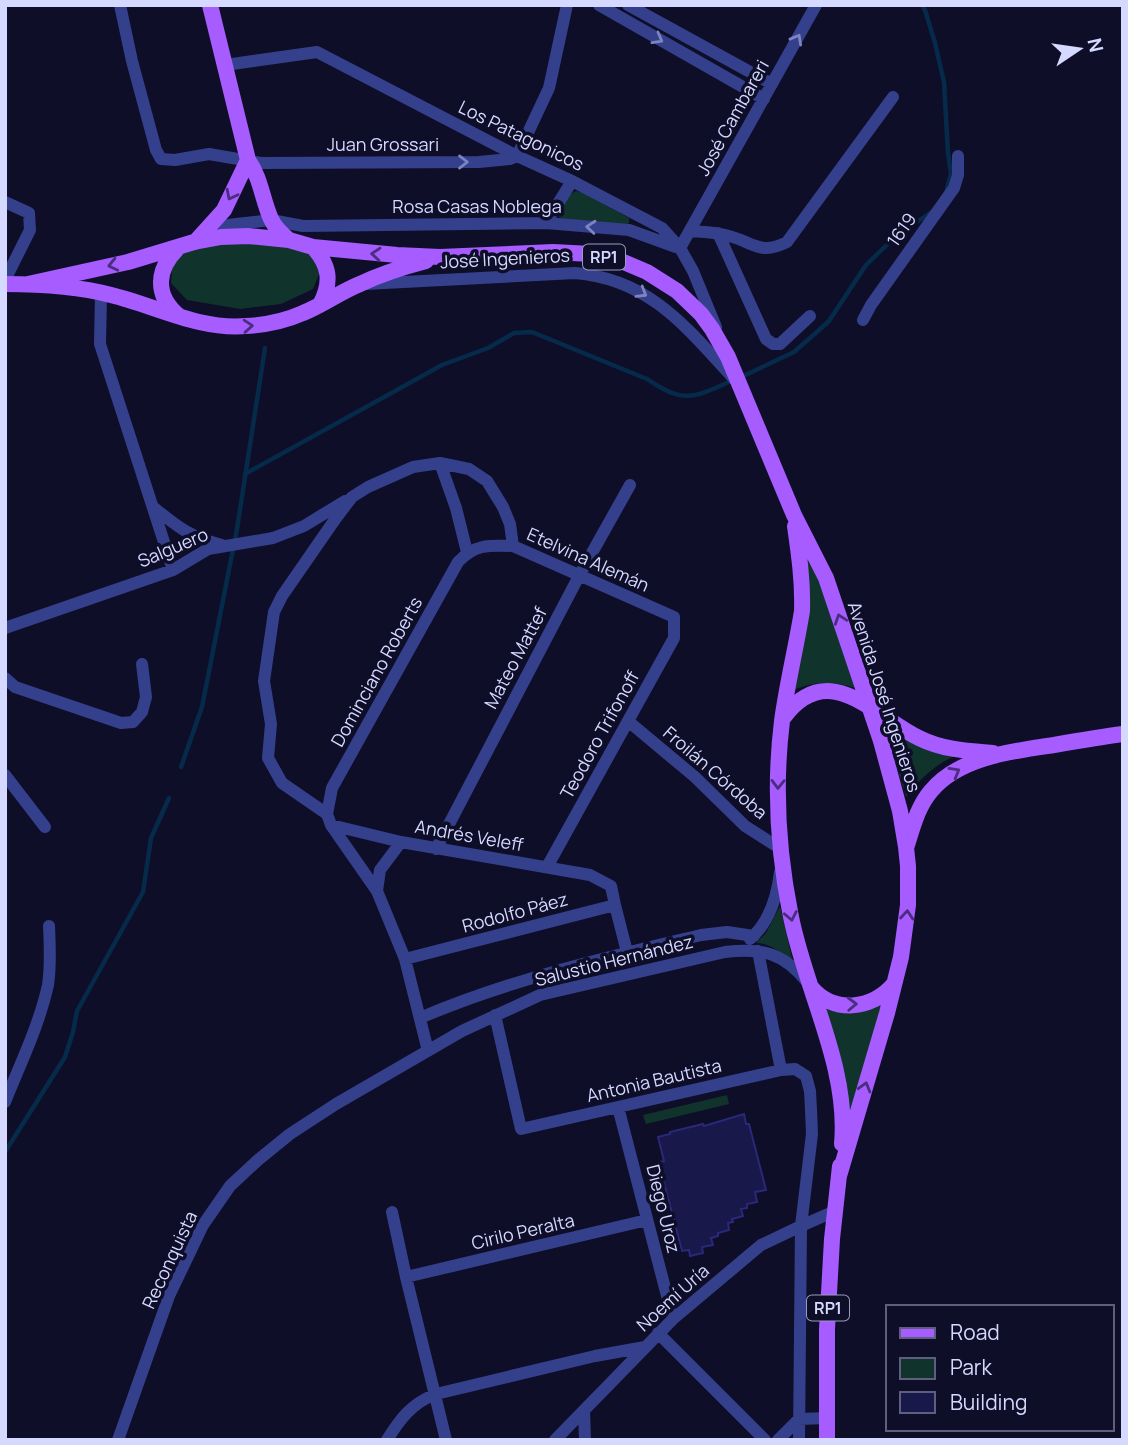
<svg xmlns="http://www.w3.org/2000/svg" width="1128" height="1445" viewBox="0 0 1128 1445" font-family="Manrope,sans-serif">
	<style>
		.green { fill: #10332c }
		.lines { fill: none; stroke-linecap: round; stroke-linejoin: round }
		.stream { stroke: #062a4a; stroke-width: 4.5 }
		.building { fill: #19184b; stroke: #2a2879; stroke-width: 2 }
		.minor { stroke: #35408c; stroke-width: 12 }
		.major { stroke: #a65cff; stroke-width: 16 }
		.oneway { stroke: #7d84c0 }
		.oneway2 { stroke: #4b2d7f }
		.labels { text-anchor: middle; stroke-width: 7; stroke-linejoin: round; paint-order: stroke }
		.shield { fill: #0e0e29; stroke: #999bbf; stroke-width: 2 }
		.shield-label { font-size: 16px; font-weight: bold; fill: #d5d8ff }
		.street-label { font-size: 18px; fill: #d5d8ff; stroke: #0e0e29 }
	</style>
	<rect width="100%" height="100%" fill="#0e0e29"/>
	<path class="green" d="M 576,191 L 581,192 L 629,218 L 629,223 L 626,225 L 563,219 L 559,217 L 558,214 L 569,195 Z
		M 231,242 L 275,242 L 314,255 L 320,272 L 313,289 L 281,304 L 240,309 L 187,300 L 171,283 C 172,274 171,262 177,256 C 188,244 217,244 231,242 Z
		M 810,550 L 855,688 C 833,681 815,681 794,690 L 809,594 L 806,551 Z
		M 882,721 L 955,756 C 934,765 920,779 906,797 Z
		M 780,906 L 793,963 C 782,953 770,943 756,943 L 766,933 Z
		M 883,997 L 849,1123 L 822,1008 L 835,1011 Z
		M 727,1095 L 729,1104 L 646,1124 L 643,1115 Z"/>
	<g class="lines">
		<path class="stream" d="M 922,5 L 925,10 L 935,43 L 944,82 L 948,153 L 951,173 L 947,189
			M 739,378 L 794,352 L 818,331 L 829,321 L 866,265 L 895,237 L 933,211
			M 245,474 L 442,365 L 488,348 L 514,333 L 532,332 L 647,379 C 684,404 693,398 731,381
			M 181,767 L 202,707 L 237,529 L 265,348
			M 5,1152 L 65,1057 L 73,1032 L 77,1011 L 143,892 L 151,838 L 169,798"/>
	</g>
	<path class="building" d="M 744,1114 L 746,1124 L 749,1124 L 766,1190 L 755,1192 L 757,1202 L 747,1204 L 747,1208 L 741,1209 L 743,1216 L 732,1219 L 733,1222 L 728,1223 L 729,1230 L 718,1233 L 718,1236 L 711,1238 L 713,1245 L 702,1247 L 703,1253 L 690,1256 L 689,1250 L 682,1251 L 663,1179 L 657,1180 L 654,1168 L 661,1166 L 660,1162 L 664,1161 L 658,1137 L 670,1134 L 670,1132 L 703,1124 L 704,1126 Z"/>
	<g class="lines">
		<path class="minor" d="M 120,5 L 132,61 L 156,150 L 161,159 L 175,160 L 209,154 L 261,163 L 479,162 L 510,159 L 517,156
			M 599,5 L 764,99
			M 628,5 L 772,84
			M 225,65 L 317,52 L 517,156 L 572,181 L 662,228 L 680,248 L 693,271 L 716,327
			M 517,156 L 549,88 L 567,5
			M 5,202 L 29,213 L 30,230 L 5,280
			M 546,223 L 572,181
			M 210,227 L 271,220 L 303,226 L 546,223 L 629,230 L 676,247
			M 690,231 C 703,232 716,232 729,236 C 753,242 760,256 787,242 L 893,97
			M 718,233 L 766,339 L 773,344 L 780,344 L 810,316
			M 680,248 L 816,5
			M 365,284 L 575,273 C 650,279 687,328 735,380
			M 101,293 L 100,344 L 173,570
			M 863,320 L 871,305 L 954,188 L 958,175 L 958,156
			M 440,463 L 456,508 L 467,552
			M 153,507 C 179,528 190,537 222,545
			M 5,628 L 173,570 L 208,549 L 273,538 L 304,526 L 345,501
			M 5,678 L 15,687 L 121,723 L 133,722 L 142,712 L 146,697 L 142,664
			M 628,721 L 695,777 L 745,826 L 781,849 L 781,853
			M 5,775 L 45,827
			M 327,814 L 332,788 L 458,562 C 475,544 489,545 513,546 L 674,617 L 674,638 L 547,867
			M 327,814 L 282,783 L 268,758 L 271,724 L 264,681 L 274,612 L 282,596 L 336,518 L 352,497 L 368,487 L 413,467 L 440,463 L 469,469 L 487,481 L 503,507 L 510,524 L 513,546
			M 327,814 L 331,825 L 401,842 L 590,875 L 611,886 L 615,905 L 405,959
			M 331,825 L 377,891
			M 401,842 L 380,870 L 377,891 L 405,959 L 428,1051
			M 436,849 L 579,576 L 630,485
			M 615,905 L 627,952
			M 750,939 C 770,922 777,897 780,872
			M 758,951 L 781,1070
			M 495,1015 L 521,1129 L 781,1070 L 795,1069 L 806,1076 L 810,1091 L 811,1110 L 812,1134 L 801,1226 L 799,1440
			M 420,1018 C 511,979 605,958 701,935 L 727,932 L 754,936
			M 5,1102 C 20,1064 39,1026 48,985 C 51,966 50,946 49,926
			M 618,1107 L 673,1319
			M 392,1212 L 406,1277 L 446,1440
			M 406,1277 L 647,1220
			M 658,1333 L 765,1440
			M 584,1410 L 585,1440
			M 118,1440 L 169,1296 L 203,1225 L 230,1186 L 258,1160 L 290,1134 L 336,1104 L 462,1031 L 540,995 L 725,952 C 762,948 783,952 808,983
			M 387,1440 C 400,1419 412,1403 436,1394 L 595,1356 L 645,1347
			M 555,1440 L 673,1319 L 761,1245 L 801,1226 L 835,1211
			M 778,1440 L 799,1419 L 827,1418"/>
		<path class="major" d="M 210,5 L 248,160 C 261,178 262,199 271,219 C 275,228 282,234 289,240
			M 195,242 L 224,210 L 248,160
			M 179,247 C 156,269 154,295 179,316
			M 313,247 C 330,266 332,282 320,305
			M 5,284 C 41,284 77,286 111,295 C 156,306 199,330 246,326 C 265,325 285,321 303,313 C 323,305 340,292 360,284 C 381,274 403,267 426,261
			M 28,284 L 128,262 L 194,242 L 221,237 L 248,236 L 289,240 L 313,247 L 397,255 L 440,257 L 553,252 L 591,254 L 621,261 L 647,272 L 677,291 L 701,314 L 712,329 L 728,357 L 794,515 L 826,578 L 881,741 L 900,811 L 906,847 L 908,866 L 908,905 L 901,957 L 887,1013 L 839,1176
			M 795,526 C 799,554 803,582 802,611 C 796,648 787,684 782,721 C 774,786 778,853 791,917 C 806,992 849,1067 842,1144
			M 784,717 C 829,657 875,717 919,738 C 943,750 968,751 993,753
			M 907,845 C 913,826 918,806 931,791 C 959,757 1013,751 1054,745 C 1077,741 1100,737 1123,734
			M 811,987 C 833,1014 872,1010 894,984
			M 827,1440 L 827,1329 L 832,1239 L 840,1166"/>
	</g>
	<defs><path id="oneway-chevron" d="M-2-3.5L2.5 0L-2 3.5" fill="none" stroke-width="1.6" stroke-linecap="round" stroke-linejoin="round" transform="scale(1.75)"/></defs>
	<g class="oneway">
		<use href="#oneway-chevron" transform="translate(658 39) rotate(29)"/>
		<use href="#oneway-chevron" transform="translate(797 39) rotate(-61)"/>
		<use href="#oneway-chevron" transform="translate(463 162)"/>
		<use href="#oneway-chevron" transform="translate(591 227) rotate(-175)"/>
		<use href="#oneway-chevron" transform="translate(642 293) rotate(31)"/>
	</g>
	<g class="oneway2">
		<use href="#oneway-chevron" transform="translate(231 195) rotate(117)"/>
		<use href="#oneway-chevron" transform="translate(376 254) rotate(-175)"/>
		<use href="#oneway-chevron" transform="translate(113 265) rotate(167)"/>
		<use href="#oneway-chevron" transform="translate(248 326) rotate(-4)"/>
		<use href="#oneway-chevron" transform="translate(840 619) rotate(-109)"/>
		<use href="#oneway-chevron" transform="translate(955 772) rotate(-30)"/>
		<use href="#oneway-chevron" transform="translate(778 784) rotate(91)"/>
		<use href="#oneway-chevron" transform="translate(907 915) rotate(-85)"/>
		<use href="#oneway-chevron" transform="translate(791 916) rotate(79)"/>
		<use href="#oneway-chevron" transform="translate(852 1004) rotate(-2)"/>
		<use href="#oneway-chevron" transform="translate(865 1087) rotate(-74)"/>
	</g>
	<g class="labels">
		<g class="shield">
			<rect x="583" y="244.5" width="42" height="25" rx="5"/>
			<rect x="807" y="1295.5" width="42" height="25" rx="5"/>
		</g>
		<g class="shield-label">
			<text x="604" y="263">RP1</text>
			<text x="828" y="1314">RP1</text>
		</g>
		<g class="street-label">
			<text transform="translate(733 118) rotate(-61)" y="6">José Cambareri</text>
			<text transform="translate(521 136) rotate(26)" y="6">Los Patagonicos</text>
			<text x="383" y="151">Juan Grossari</text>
			<text x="477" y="213">Rosa Casas Noblega</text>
			<text transform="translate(902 230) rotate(-55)" y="6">1619</text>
			<text transform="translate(505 259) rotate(-3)" y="6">José Ingenieros</text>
			<text transform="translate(173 548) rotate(-23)" y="6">Salguero</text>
			<text transform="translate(588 560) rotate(24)" y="6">Etelvina Alemán</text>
			<text transform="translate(516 658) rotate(-62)" y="6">Mateo Mattef</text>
			<text transform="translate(377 672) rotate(-61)" y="6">Dominciano Roberts</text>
			<text transform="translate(884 697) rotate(72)" y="6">Avenida José Ingenieros</text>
			<text transform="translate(600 735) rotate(-61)" y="6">Teodoro Trifonoff</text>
			<text transform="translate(715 773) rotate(41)" y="6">Froilán Córdoba</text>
			<text transform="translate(469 836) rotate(10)" y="6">Andrés Veleff</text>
			<text transform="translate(515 913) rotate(-15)" y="6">Rodolfo Páez</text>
			<text transform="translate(614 961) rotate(-14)" y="6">Salustio Hernández</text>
			<text transform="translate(654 1081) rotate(-13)" y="6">Antonia Bautista</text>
			<text transform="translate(663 1209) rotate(76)" y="6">Diego Uroz</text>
			<text transform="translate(523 1232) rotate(-13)" y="6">Cirilo Peralta</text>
			<text transform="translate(170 1260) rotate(-65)" y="6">Reconquista</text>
			<text transform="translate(673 1298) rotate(-42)" y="6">Noemí Uría</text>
		</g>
	</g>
	<rect width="1128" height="1445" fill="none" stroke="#d5d8ff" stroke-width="14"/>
	<rect x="886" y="1305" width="228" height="126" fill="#0e0e29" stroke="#5e5f7f" stroke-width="2"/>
	<rect x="900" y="1328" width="35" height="10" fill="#a65cff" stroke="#5e5f7f" stroke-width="2"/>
	<text x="950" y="1340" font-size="21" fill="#d5d8ff">Road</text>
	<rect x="900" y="1358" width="35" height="21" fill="#10332c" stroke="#5e5f7f" stroke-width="2"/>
	<text x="950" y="1375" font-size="21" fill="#d5d8ff">Park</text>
	<rect x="900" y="1392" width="35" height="21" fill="#19184b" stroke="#5e5f7f" stroke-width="2"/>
	<text x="950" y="1410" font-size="21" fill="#d5d8ff">Building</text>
	<g transform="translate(1079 49) rotate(77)" stroke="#0e0e29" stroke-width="5" paint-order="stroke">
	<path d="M0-5L12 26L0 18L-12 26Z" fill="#d5d8ff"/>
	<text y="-10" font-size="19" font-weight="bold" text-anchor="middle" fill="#d5d8ff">N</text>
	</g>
</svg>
